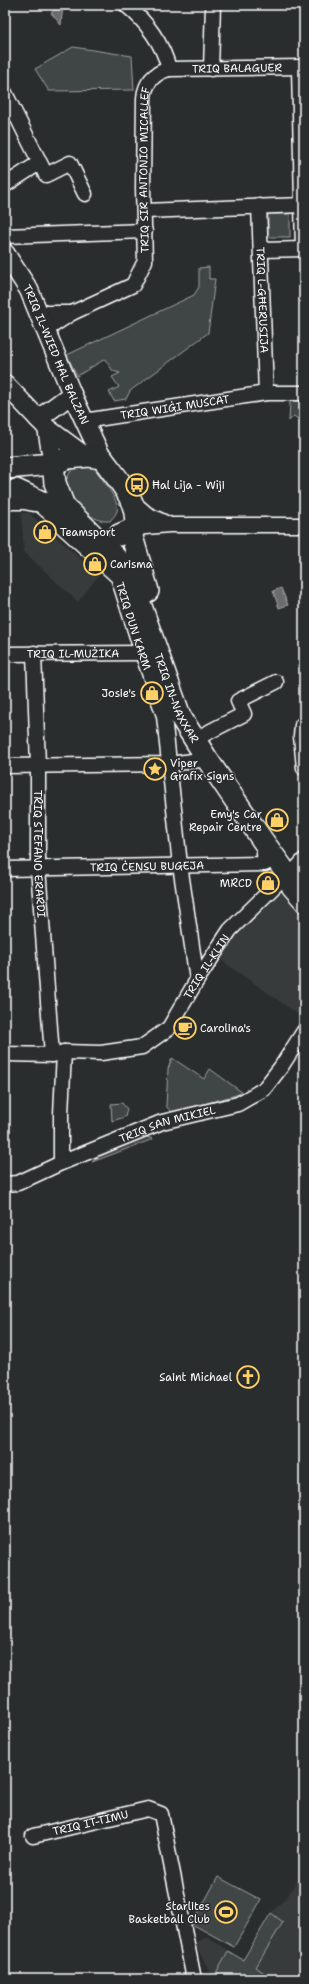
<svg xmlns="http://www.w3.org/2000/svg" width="309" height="1984" viewBox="0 0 309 1984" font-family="'Shantell Sans',sans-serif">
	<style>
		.built { fill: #373a3b }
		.green { fill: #414445; stroke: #a0a2a2 }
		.water { fill: #6a6c6d; stroke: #a6a7a7 }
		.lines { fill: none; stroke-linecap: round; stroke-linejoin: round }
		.minor-casing { stroke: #fff; stroke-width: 17 }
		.major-casing { stroke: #fff; stroke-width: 21 }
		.highway-casing { stroke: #fff; stroke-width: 24 }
		.minor { stroke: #2a2d2e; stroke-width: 14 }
		.major { stroke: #2a2d2e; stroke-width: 18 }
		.highway { stroke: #2a2d2e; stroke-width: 21 }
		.labels { text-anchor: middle; stroke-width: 3; stroke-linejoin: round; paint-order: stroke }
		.street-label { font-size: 11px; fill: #fff; stroke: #2a2d2e }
		.poi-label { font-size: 11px; fill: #fff; stroke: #2a2d2e; text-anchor: start }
	</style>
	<rect width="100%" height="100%" fill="#2a2d2e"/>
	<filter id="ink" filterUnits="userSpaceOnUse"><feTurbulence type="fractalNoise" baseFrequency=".025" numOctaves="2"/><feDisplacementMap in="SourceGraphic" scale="8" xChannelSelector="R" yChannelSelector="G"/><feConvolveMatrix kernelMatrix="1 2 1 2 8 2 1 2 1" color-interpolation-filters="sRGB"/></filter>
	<g filter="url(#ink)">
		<path class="built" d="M 21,513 L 29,513 L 99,575 L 78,602 L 24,552 Z
			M 275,893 L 284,894 L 304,916 L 304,994 L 300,1001 L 304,1003 L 304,1009 L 299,1015 L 218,958 L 236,933 Z
			M 304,1869 L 304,1979 L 214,1979 L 194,1943 L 207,1937 L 243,1960 L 271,1913 L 287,1897 Z"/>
		<path class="green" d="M 73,47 L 132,56 L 134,90 L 49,91 L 35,69 Z
			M 268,214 L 290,214 L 290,237 L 268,237 Z
			M 209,267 L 209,279 L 215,279 L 208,333 L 130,391 L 126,399 L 114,401 L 109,392 L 119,387 L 112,377 L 120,373 L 113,371 L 105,359 L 77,376 L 67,355 L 194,295 L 199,287 L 199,268 Z
			M 290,401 L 304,401 L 304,416 L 299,420 L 294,416 L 289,421 Z
			M 82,466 L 95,469 C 101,478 120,501 117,511 C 116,515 112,518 110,521 C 89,523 71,499 65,482 L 72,469 Z
			M 172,1058 L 204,1079 L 210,1069 L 243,1093 L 172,1113 L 166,1106 L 168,1069 Z
			M 122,1103 L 127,1109 L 125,1117 L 112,1121 L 111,1104 Z
			M 144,1136 L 153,1139 L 92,1162 L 100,1155 Z
			M 218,1877 L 261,1900 L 234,1947 L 192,1924 Z
			M 271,1913 L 283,1922 L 256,1967 L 267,1975 L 265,1979 L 224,1979 L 216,1973 L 228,1951 L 243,1960 Z"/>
		<path class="water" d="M 59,5 L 63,5 L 61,25 L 51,13 Z
			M 281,588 L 288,605 L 279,608 L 273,591 Z"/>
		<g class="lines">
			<g class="minor-casing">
				<g id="minor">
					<path d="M 126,5 C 146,21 163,44 169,69"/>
					<path d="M 299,67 L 303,249"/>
					<path d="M 211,69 L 213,5"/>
					<path d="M 5,93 L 46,175 L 70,163 L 85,194"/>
					<path d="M 5,185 L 39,163"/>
					<path id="s1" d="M 259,206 L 266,393"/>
					<path d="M 145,211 L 303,205"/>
					<path d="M 5,236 L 145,231"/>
					<path d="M 262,250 L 304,249"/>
					<path d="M 39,313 L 72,313"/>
					<path id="s2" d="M 46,330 L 72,313 L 133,285 L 145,261 L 143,188 L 144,98 C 145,83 154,73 169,69 L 304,67"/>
					<path id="s3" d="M 84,421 L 266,393 L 304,393"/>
					<path d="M 132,501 L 147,514 L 168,524"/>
					<path d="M 5,502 L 24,502 L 34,504"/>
					<path id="s4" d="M 58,523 L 118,577 L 142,653 L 164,716 L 180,865 L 197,980"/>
					<path d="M 135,528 L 169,525 L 304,525"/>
					<path id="s5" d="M 34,653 L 38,766 L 38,868 L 52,1055"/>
					<path id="s6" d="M 5,654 L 142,653"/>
					<path d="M 302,725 L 301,736 L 304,768"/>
					<path d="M 201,736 L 244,714 L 238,701 L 276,682"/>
					<path d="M 5,766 L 170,764 L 207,759"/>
					<path id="s7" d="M 5,869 L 265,864 L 263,843"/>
					<path d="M 296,869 L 304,860"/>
					<path d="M 289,888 L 304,905"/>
					<path id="s8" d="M 5,1054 L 52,1055 L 64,1052 L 101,1053 L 142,1047 L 169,1028 L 197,980 L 230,930 L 287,874"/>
					<path d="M 61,1163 L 61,1114 L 64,1052"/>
					<path id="s9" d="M 5,1184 L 18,1183 L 61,1163 L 162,1122 L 238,1104 L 264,1089 L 281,1067 L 304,1031"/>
					<path id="s10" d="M 33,1836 L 148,1809 L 161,1814 L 194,1979"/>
				</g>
			</g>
			<g class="major-casing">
				<g id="major">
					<path id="s11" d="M 5,253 L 29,290 L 72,394 L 102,458"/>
					<path d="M 5,384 L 47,428 L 85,456"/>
					<path d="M 38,419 L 72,394"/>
					<path d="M 47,428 L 53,464"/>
				</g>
			</g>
			<g class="highway-casing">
				<g id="highway">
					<path id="s12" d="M 53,464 L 55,483 L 64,506 L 125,567 L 136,592 L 180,716 L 207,759 L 263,841 L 287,874 L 304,892"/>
					<path d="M 5,468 L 53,464 L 68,458 L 89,456 L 102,458 C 117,479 140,501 135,528 L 119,535"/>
					<path d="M 16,490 L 42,502 L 70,526"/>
					<path d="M 130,530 L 148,591"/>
				</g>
			</g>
			<use href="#minor" class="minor"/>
			<use href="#major" class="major"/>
			<use href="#highway" class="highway"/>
		</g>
	</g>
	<defs>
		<g id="bus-ring" transform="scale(1.15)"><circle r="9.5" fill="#2a2d2e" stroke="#ffd166" stroke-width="1.5"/><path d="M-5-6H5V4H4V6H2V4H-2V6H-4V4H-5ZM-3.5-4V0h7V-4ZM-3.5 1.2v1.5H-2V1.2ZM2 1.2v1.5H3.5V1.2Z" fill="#ffd166"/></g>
		<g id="shop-ring" transform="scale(1.15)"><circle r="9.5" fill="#2a2d2e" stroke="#ffd166" stroke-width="1.5"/><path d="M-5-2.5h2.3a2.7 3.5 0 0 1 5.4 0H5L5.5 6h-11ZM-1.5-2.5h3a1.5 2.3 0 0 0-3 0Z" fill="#ffd166"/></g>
		<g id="sight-ring" transform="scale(1.15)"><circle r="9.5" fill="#2a2d2e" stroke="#ffd166" stroke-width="1.5"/><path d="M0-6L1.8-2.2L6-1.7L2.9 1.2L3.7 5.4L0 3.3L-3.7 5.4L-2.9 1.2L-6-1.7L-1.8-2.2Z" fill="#ffd166"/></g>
		<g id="cafe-ring" transform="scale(1.15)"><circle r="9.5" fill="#2a2d2e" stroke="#ffd166" stroke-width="1.5"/><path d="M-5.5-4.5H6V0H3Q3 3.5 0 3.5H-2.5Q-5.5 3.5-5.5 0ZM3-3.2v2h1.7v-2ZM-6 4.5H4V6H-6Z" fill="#ffd166"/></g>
		<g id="church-ring" transform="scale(1.15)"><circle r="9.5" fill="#2a2d2e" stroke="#ffd166" stroke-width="1.5"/><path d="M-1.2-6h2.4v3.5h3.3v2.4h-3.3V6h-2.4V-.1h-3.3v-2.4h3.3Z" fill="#ffd166"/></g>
		<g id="stadium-ring" transform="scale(1.15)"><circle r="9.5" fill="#2a2d2e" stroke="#ffd166" stroke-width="1.5"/><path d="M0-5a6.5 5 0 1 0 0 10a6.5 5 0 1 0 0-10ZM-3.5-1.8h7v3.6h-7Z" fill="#ffd166"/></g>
	</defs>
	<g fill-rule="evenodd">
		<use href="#bus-ring" x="137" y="485"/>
		<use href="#shop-ring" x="45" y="532"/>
		<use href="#shop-ring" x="95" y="564"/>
		<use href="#shop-ring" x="152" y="693"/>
		<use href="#sight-ring" x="155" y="769"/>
		<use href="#shop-ring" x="277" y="820"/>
		<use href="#shop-ring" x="268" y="883"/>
		<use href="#cafe-ring" x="185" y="1028"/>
		<use href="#church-ring" x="248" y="1377"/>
		<use href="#stadium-ring" x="226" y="1912"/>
	</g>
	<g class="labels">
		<g class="street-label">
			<text dy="4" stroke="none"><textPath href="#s2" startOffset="397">TRIQ BALAGUER</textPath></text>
			<text dy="4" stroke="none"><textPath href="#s2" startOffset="216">TRIQ SIR ANTONIO MICALLEF</textPath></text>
			<text dy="4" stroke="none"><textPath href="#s1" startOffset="94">TRIQ L-GĦERUSIJA</textPath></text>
			<text dy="4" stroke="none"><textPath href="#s11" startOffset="114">TRIQ IL-WIED ĦAL BALZAN</textPath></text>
			<text dy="4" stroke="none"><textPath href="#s3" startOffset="92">TRIQ WIĠI MUSCAT</textPath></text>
			<text dy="4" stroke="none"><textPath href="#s4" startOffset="132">TRIQ DUN KARM</textPath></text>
			<text dy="4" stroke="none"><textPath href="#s6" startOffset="68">TRIQ IL-MUŻIKA</textPath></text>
			<text dy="4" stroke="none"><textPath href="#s12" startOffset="271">TRIQ IN-NAXXAR</textPath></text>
			<text dy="4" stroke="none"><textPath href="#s5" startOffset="201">TRIQ STEFANO ERARDI</textPath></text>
			<text dy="4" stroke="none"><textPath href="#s7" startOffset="142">TRIQ ĊENSU BUGEJA</textPath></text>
			<text dy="4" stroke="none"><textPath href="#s8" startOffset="243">TRIQ IL-KLIN</textPath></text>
			<text dy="4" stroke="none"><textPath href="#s9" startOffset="174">TRIQ SAN MIKIEL</textPath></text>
			<text dy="4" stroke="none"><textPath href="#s10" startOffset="59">TRIQ IT-TIMU</textPath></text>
		</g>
		<g class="poi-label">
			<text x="152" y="489">Ħal Lija - Wiji</text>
			<text x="60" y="536">Teamsport</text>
			<text x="110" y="568">Carisma</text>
			<text x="136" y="697" text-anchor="end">Josie's</text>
			<text x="170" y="767">Viper<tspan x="170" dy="13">Grafix Signs</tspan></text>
			<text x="262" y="818" text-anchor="end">Emy's Car<tspan x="262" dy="13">Repair Centre</tspan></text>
			<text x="252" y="887" text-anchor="end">MRCD</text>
			<text x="200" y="1032">Carolina's</text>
			<text x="232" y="1381" text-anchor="end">Saint Michael</text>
			<text x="210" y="1910" text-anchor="end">Starlites<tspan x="210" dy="13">Basketball Club</tspan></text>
		</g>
	</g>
	<rect width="309" height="1984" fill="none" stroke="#2a2d2e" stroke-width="20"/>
	<rect x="10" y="10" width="289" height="1964" fill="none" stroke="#fff" stroke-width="1.5" filter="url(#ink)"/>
</svg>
